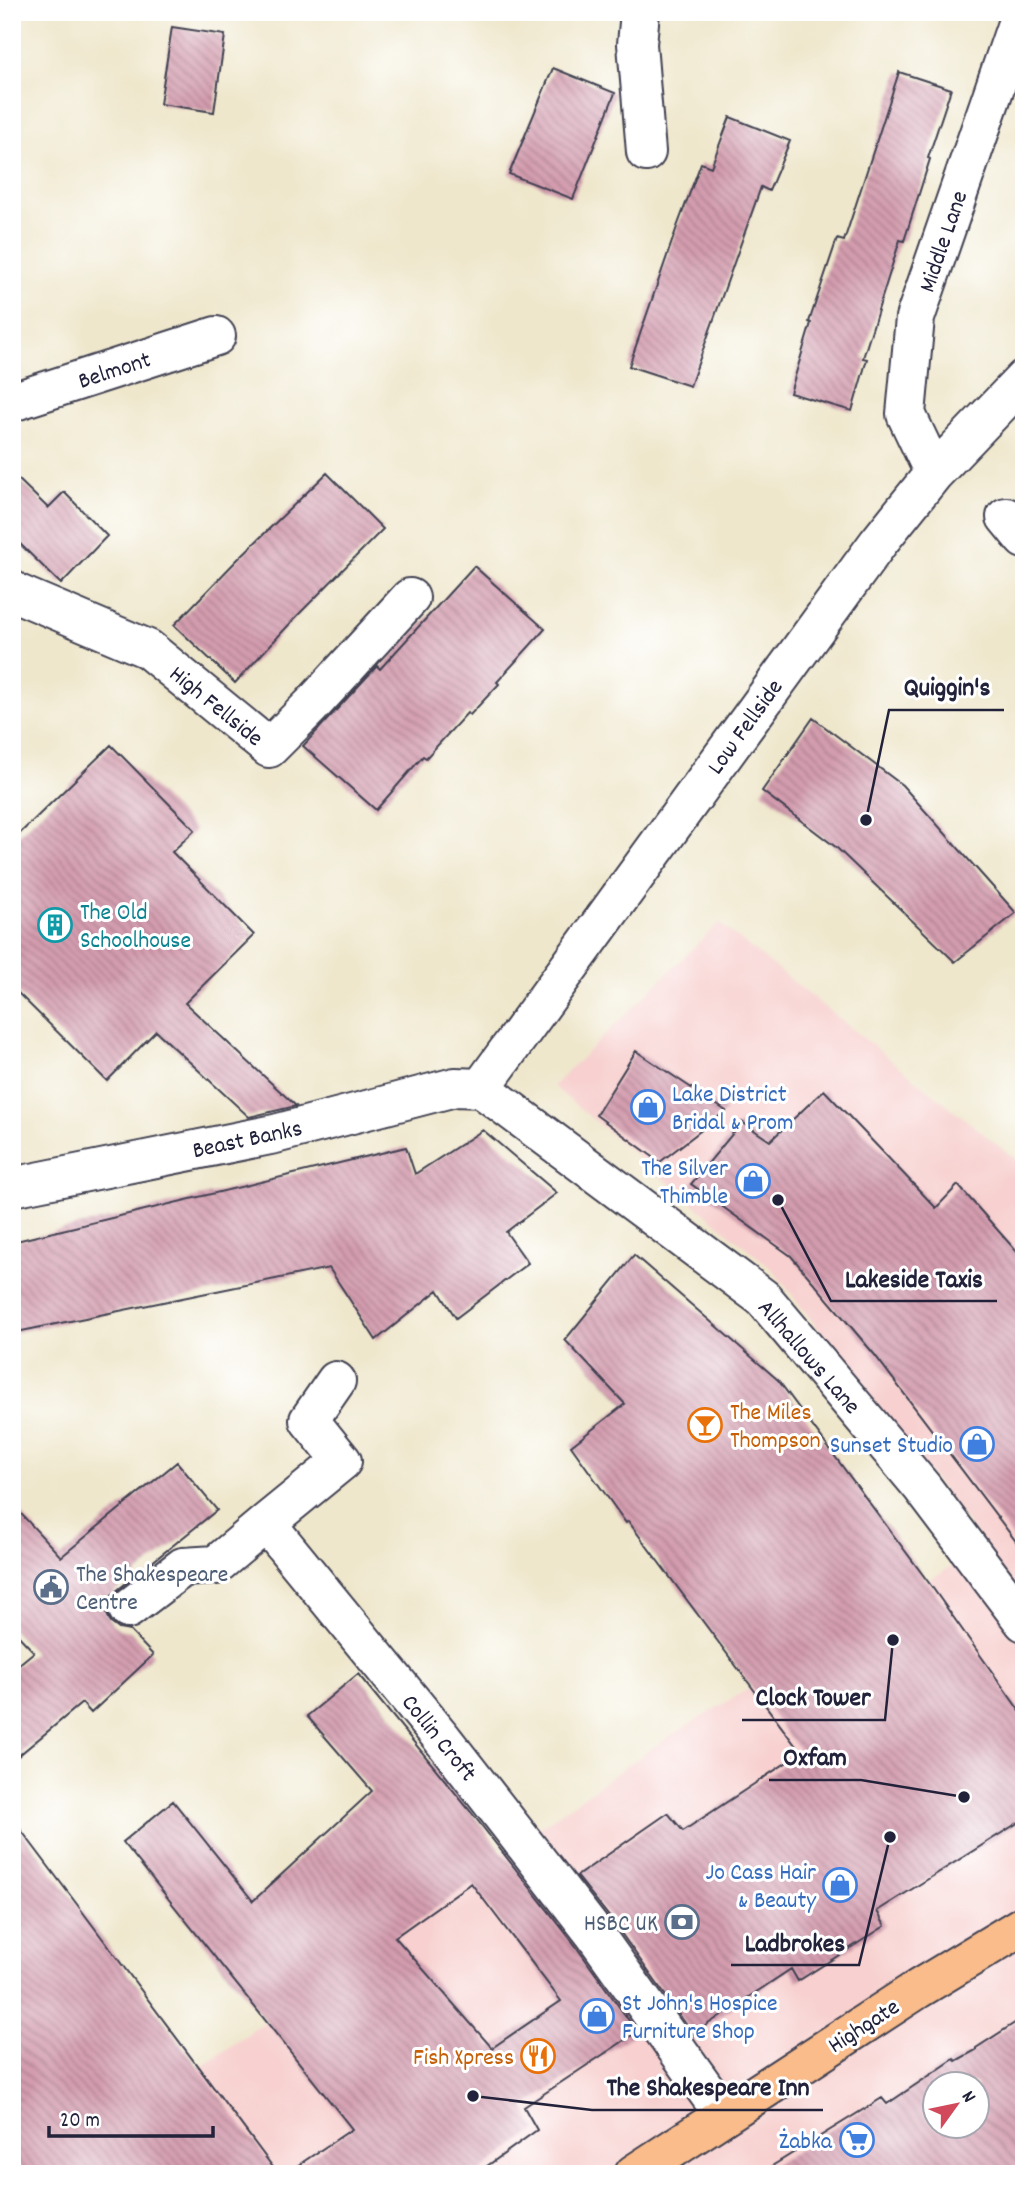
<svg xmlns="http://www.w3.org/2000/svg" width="1036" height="2186" viewBox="0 0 1036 2186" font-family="Dekko,sans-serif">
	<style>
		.built { fill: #f7d0cf; fill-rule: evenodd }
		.building { fill: url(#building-back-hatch); fill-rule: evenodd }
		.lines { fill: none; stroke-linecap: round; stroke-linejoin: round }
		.minor-casing { stroke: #414051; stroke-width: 42 }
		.tertiary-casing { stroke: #414051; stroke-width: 42 }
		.trunk-casing { stroke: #414051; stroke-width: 42 }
		.minor { stroke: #fff; stroke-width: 38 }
		.tertiary { stroke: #fff; stroke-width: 38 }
		.trunk { stroke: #f9bc8a; stroke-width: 38 }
		.labels { text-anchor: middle; stroke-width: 6; stroke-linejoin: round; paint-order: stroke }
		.street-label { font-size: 24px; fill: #22223b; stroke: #fff }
		.culture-label { font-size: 24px; fill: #0d838f; stroke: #fff; text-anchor: start }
		.shop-label { font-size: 24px; fill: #366cbe; stroke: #fff; text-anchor: end }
		.food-label { font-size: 24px; fill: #c56008; stroke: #fff; text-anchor: start }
		.service-label { font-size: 24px; fill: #4e5e75; stroke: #fff; text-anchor: start }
		.leader { fill: none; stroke: #22223b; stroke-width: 2.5 }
		.callout-dot { fill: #22223b; stroke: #fff; stroke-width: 2.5 }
		.callout-label { font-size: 26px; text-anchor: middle; font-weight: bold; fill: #22223b; stroke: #fff; stroke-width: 6; stroke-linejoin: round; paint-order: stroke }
	</style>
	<defs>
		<pattern id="building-back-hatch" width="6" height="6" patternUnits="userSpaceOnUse" patternTransform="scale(1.75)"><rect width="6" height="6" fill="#d49daf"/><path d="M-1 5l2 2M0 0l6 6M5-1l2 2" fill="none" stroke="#ac8090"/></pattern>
	</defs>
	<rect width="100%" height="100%" fill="#fff"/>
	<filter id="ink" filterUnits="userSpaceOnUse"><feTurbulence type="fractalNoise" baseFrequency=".0143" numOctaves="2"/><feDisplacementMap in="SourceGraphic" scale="14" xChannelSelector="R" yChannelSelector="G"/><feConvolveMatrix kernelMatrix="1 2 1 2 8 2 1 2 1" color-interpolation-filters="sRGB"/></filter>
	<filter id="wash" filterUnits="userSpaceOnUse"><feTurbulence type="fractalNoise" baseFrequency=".00686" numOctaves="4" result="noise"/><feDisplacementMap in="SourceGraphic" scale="28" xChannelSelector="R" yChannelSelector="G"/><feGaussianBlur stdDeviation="1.57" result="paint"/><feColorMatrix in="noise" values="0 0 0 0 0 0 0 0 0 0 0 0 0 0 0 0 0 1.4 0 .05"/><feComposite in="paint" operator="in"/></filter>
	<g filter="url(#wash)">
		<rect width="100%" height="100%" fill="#efe7cc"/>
		<path class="built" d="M 719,923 L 1024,1166 L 1024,2174 L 50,2174 L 662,1741 L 985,1546 L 773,1270 L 553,1086 ZM 934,2084 L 976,2084 L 976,2126 L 934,2126 Z"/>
		<g id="blocks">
			<path class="building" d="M 172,27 L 225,35 L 214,112 L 160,104 Z
				M 553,68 L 615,93 L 573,199 L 509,174 Z
				M 899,72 L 951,89 L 928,158 L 930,159 L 904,241 L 900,240 L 863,358 L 867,359 L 852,411 L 790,393 L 811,323 L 809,322 L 837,239 L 844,241 Z
				M 730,117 L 790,141 L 769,191 L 761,187 L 690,386 L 629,366 L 677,227 L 701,163 L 711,167 Z
				M 12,473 L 48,508 L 64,492 L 107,536 L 61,584 L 12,536 Z
				M 327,473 L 383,529 L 298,615 L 235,683 L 174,625 L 239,558 Z
				M 474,566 L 545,629 L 497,682 L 499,684 L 470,715 L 467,713 L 426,758 L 423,756 L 376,810 L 303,746 L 377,666 L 380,669 Z
				M 813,718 L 902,785 L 1016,913 L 955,962 L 837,848 L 762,791 Z
				M 111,745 L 195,830 L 172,852 L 254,935 L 185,1003 L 296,1106 L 249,1117 L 156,1031 L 107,1081 L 12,987 L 12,841 Z
				M 636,1051 L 726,1111 L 660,1162 L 596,1115 Z
				M 824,1090 L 936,1208 L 958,1185 L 1024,1260 L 1024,1552 L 874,1354 L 791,1256 L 691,1184 L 742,1122 L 770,1141 Z
				M 483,1130 L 557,1193 L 506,1232 L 528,1263 L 456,1318 L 438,1290 L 376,1340 L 329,1268 L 12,1333 L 12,1242 L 406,1147 L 415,1174 Z
				M 634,1255 L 778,1380 L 932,1587 L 1024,1717 L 1024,1819 L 877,1911 L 885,1926 L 798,1981 L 791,1969 L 693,2034 L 611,1919 L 577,1876 L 668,1813 L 683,1831 L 801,1753 L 628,1521 L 626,1523 L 571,1446 L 625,1404 L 565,1340 Z
				M 177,1462 L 217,1510 L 115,1592 L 104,1603 L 107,1606 L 106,1612 L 111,1623 L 119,1629 L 130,1631 L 153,1655 L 91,1713 L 82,1703 L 12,1761 L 12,1670 L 34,1652 L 12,1629 L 12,1504 L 61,1557 Z
				M 358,1674 L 471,1812 L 575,1945 L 637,2032 L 524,2107 L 537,2130 L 476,2174 L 285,2174 L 352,2129 L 123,1842 L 173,1801 L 253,1901 L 372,1791 L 307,1716 ZM 471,1883 L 561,2001 L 492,2048 L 395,1937 Z
				M 12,1818 L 79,1907 L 278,2174 L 23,2174 L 12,2158 Z
				M 1024,2017 L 1024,2174 L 759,2174 L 882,2098 L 887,2104 L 954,2059 L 956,2061 L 976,2050 L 976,2048 ZM 934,2084 L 976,2084 L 976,2126 L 934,2126 Z"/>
		</g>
	</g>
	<g filter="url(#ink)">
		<use href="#blocks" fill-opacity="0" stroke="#414051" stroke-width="2"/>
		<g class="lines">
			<g class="minor-casing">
				<path id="minor" d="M 640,12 L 637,44 L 646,152
					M 12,402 L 216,336
					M 934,473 L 906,414 L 915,318 L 1021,12
					M 1006,517 L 1024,539
					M 12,590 L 16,593 L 148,649 L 269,748 L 311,706 L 410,598
					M 481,1088 L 878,543 L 934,473 L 1024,379
					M 336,1381 L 309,1420 L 342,1461 L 266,1523 L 441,1737 L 593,1932 L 724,2115
					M 128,1609 L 183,1567 L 216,1565 L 266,1523"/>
			</g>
			<g class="tertiary-casing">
				<path id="tertiary" d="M 12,1187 L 275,1134 L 455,1087 L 481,1088 L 763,1298 L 922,1487 L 1024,1622"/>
			</g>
			<g class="trunk-casing">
				<path id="trunk" d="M 634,2174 L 918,1989 L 1024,1925"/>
			</g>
			<use href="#minor" class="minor"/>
			<use href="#tertiary" class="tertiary"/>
			<use href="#trunk" class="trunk"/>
		</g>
	</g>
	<defs>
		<g id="building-ring" transform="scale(1.75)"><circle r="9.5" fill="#fff" stroke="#0f9aa8" stroke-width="1.5"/><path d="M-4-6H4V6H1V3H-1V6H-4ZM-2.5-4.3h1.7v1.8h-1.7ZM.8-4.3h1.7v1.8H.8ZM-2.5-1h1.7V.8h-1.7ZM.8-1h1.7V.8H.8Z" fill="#0f9aa8"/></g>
		<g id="shop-ring" transform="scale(1.75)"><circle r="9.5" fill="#fff" stroke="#3f7fe0" stroke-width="1.5"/><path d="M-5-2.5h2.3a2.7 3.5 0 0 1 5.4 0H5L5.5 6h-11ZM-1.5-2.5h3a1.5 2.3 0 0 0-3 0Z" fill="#3f7fe0"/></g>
		<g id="bar-ring" transform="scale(1.75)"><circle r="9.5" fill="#fff" stroke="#e8710a" stroke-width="1.5"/><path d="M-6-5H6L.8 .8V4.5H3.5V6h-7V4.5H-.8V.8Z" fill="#e8710a"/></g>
		<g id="civic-ring" transform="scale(1.75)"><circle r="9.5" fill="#fff" stroke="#5c6f8a" stroke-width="1.5"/><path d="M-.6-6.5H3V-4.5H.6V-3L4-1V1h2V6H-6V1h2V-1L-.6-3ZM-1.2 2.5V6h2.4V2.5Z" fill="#5c6f8a"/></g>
		<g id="bank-ring" transform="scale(1.75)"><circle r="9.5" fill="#fff" stroke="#5c6f8a" stroke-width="1.5"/><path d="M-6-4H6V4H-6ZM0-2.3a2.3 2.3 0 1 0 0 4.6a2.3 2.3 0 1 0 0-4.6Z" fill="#5c6f8a"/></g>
		<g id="restaurant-ring" transform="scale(1.75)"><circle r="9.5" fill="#fff" stroke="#e8710a" stroke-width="1.5"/><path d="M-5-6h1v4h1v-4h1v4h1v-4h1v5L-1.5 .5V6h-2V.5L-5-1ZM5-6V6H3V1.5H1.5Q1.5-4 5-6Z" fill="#e8710a"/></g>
		<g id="supermarket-ring" transform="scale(1.75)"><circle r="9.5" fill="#fff" stroke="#3f7fe0" stroke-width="1.5"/><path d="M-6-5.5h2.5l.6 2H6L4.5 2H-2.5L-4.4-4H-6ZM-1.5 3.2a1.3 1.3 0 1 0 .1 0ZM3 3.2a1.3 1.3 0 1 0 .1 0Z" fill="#3f7fe0"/></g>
	</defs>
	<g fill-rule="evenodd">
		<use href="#building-ring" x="55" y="925"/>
		<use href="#shop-ring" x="648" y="1107"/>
		<use href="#shop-ring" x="753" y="1181"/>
		<use href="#bar-ring" x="705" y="1425"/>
		<use href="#shop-ring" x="977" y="1444"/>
		<use href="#civic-ring" x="51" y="1587"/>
		<use href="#shop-ring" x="840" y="1885"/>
		<use href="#bank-ring" x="682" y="1922"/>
		<use href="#shop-ring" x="597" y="2016"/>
		<use href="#restaurant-ring" x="538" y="2056"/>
		<use href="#supermarket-ring" x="857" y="2140"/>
	</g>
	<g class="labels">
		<g class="street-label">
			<text transform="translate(942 241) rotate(-71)" y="8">Middle Lane</text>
			<text transform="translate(114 369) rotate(-18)" y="8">Belmont</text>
			<text transform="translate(217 705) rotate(39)" y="8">High Fellside</text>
			<text transform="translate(744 726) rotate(-54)" y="8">Low Fellside</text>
			<text transform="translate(247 1138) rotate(-12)" y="8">Beast Banks</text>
			<text transform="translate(810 1356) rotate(49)" y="8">Allhallows Lane</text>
			<text transform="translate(440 1737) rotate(51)" y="8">Collin Croft</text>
			<text transform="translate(863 2025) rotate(-33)" y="8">Highgate</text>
		</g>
		<g class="culture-label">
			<text x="80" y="919">The Old<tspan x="80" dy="28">Schoolhouse</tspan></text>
		</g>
		<g class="shop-label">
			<text x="672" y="1101" text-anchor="start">Lake District<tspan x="672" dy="28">Bridal &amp; Prom</tspan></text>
			<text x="728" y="1175">The Silver<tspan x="728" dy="28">Thimble</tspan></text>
			<text x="953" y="1452">Sunset Studio</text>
			<text x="816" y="1879">Jo Cass Hair<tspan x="816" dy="28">&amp; Beauty</tspan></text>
			<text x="622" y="2010" text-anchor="start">St John's Hospice<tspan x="622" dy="28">Furniture Shop</tspan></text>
			<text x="832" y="2148">Żabka</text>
		</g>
		<g class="food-label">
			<text x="730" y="1419">The Miles<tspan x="730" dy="28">Thompson</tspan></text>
			<text x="514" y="2064" text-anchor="end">Fish Xpress</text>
		</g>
		<g class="service-label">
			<text x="76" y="1581">The Shakespeare<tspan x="76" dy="28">Centre</tspan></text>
			<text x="658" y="1930" text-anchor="end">HSBC UK</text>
		</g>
	</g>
	<path class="leader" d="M866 820L889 710H1004M778 1200L831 1301H997M893 1640L885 1720H742M964 1797L861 1780H769M890 1837L859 1965H731M473 2096L592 2110H823"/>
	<g class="callout-dot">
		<circle cx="866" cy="820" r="7"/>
		<circle cx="778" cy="1200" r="7"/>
		<circle cx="893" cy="1640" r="7"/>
		<circle cx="964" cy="1797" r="7"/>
		<circle cx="890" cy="1837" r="7"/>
		<circle cx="473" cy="2096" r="7"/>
	</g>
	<g class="callout-label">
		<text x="947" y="695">Quiggin's</text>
		<text x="914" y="1287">Lakeside Taxis</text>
		<text x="813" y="1705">Clock Tower</text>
		<text x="815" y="1765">Oxfam</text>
		<text x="795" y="1951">Ladbrokes</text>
		<text x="708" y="2095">The Shakespeare Inn</text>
	</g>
	<rect width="1036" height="2186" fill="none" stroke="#fff" stroke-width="42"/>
	<g transform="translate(956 2105) rotate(57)"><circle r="33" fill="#ffffff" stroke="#a7a7b1" stroke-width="2"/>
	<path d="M0-5L12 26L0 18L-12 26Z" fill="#d1495b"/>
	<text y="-10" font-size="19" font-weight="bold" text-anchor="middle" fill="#22223b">N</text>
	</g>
	<path d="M49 2126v10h164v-10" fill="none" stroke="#22223b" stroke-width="3.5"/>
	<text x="60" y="2126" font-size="21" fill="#22223b" stroke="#ffffff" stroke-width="5" paint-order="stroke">20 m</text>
</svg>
